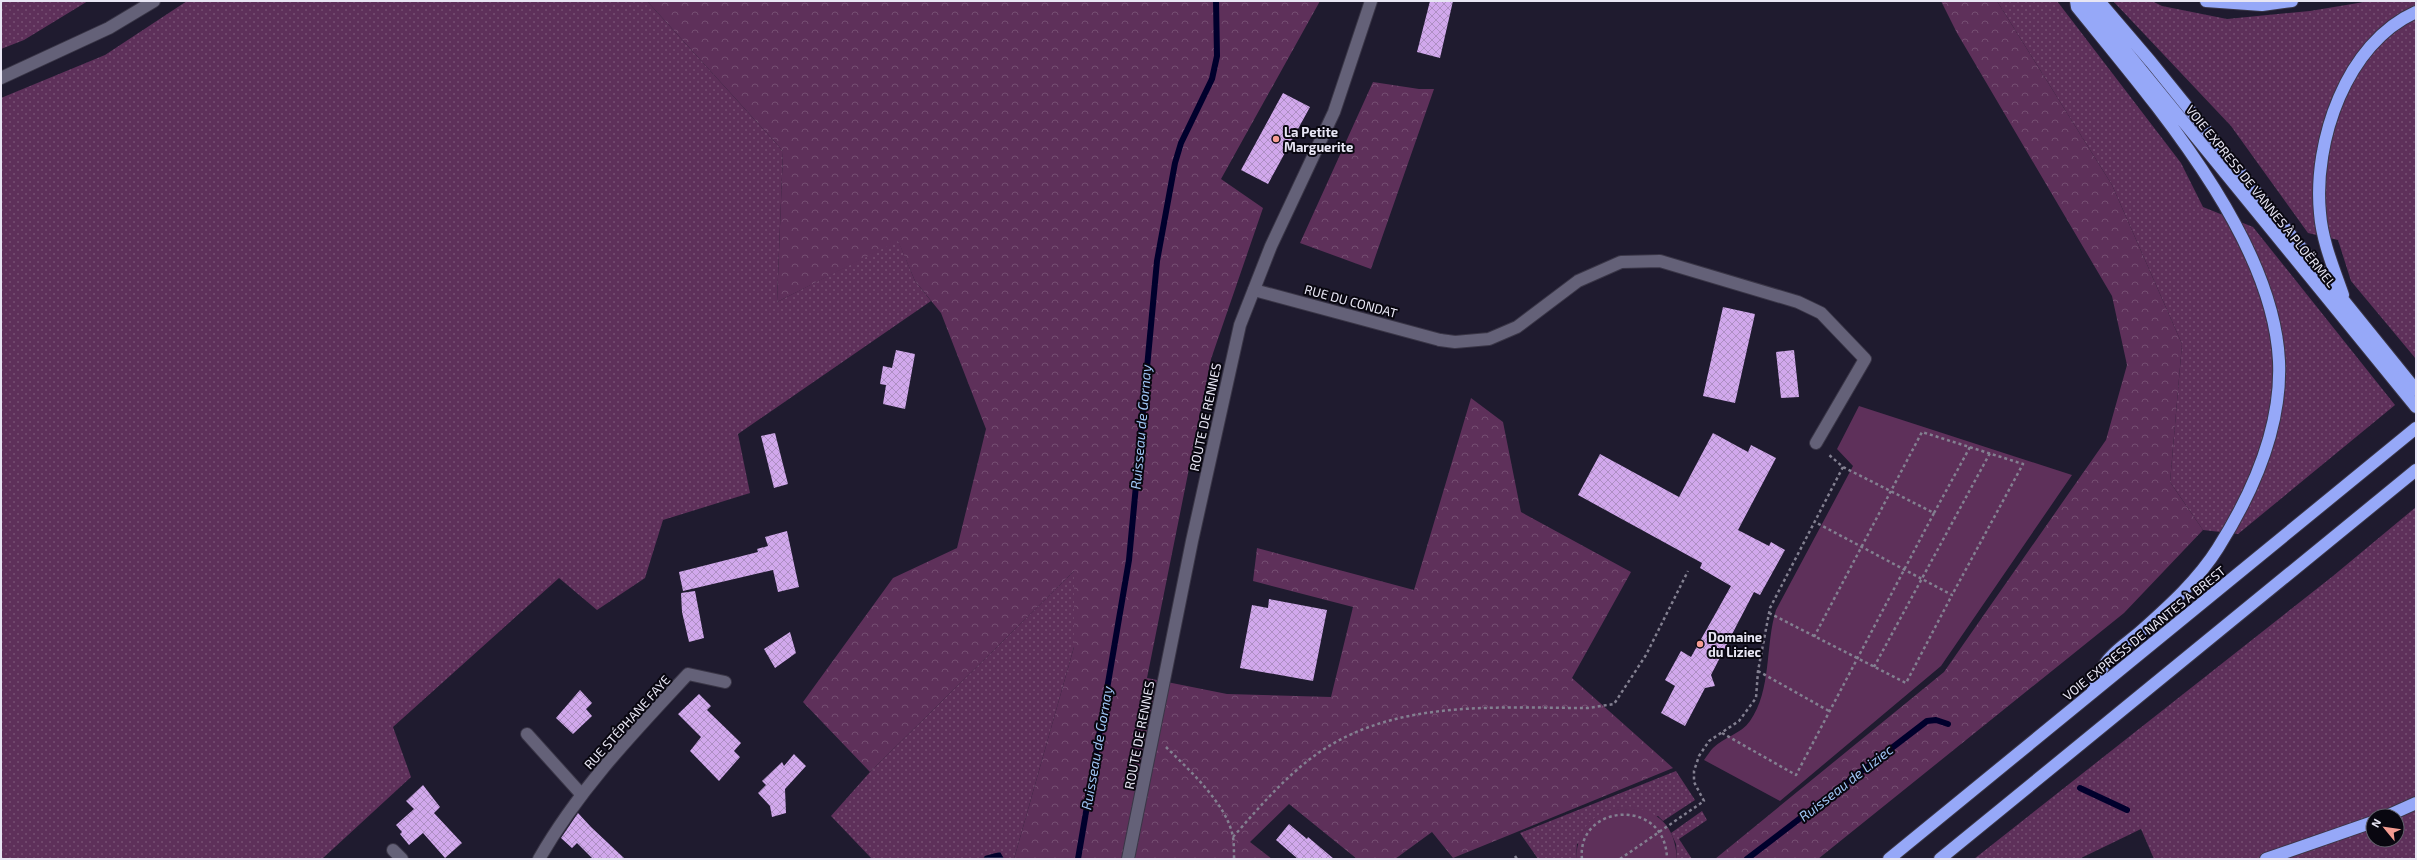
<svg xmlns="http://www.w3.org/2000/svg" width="2417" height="860" viewBox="0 0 2417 860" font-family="'Exo 2',sans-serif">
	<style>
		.grass { fill: url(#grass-dots); fill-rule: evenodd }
		.forest { fill: url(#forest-crowns) }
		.garden { fill: #5e305a }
		.water { fill: url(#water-rules) }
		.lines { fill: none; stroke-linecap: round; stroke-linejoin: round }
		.stream { stroke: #00002c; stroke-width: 6 }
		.building { fill: url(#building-cross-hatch) }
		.lane-casing { stroke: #3a3647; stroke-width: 14 }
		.street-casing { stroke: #3a3647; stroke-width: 14 }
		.secondary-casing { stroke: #3a3647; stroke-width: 14 }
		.highway-casing { stroke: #3a3647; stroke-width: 14 }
		.path { stroke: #838091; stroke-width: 2.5; stroke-dasharray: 3 3; stroke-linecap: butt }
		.lane { stroke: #646178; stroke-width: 12 }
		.street { stroke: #646178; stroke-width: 12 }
		.secondary { stroke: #646178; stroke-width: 12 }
		.highway { stroke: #96a8f8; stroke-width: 12 }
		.poi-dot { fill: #f59c92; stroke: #090710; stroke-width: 1.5 }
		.labels { text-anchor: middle; stroke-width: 4; stroke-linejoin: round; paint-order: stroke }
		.poi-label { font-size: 13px; font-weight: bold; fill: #e8e6f4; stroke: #090710; text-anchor: start }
		.street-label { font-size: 13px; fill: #e8e6f4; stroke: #090710 }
		.water-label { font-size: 14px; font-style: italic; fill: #a0c7f7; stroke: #090710 }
	</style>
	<defs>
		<pattern id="grass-dots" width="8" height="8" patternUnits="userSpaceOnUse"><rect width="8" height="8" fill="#5e305a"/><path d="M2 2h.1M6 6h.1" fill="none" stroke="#754e72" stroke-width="1.8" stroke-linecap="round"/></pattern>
		<pattern id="forest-crowns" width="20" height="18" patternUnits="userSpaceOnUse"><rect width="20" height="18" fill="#5e305a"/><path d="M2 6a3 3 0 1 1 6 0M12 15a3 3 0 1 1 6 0" fill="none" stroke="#754e72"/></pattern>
		<pattern id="water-rules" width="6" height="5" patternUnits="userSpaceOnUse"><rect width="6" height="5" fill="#00002c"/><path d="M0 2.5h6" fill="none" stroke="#25254b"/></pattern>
		<pattern id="building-cross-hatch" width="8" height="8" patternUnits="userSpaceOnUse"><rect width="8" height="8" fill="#d1a8ec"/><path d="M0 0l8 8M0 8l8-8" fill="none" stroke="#ae8fc3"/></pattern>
	</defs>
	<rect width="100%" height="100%" fill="#1f1b2f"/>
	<path class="grass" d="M 1,1 L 88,1 L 24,40 L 1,49 Z
		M 187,1 L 647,1 L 783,151 L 777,302 L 898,240 L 915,281 L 931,301 L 738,434 L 750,493 L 663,520 L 645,578 L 597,610 L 559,578 L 393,727 L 411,777 L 322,859 L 1,859 L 1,98 L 105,55 Z
		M 1997,1 L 2057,1 L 2181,163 L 2203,207 L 2253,227 L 2395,405 L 2238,534 L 2203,530 L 2170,482 L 2182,344 L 2112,185 Z
		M 2113,1 L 2152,1 L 2162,6 L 2227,19 L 2310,11 L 2370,1 L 2416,1 L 2416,359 L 2351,281 L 2338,240 L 2308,233 L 2231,126 Z
		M 2416,507 L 2416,859 L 2154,859 L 2141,829 L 2079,859 L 1974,859 L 2333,576 ZM 2373,816 L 2397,816 L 2397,840 L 2373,840 Z
		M 1075,570 L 1074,647 L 1014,859 L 1004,859 L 1000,852 L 985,856 L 983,859 L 872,859 L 831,816 L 870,772 Z
		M 1676,771 L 1695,800 L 1663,821 L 1658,816 L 1577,844 L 1576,859 L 1538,859 L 1520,833 Z
		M 1702,811 L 1707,820 L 1679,839 L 1692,859 L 1677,859 L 1676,844 L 1671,833 Z"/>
	<path class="forest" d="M 647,1 L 1320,1 L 1221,179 L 1263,208 L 1211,359 L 1147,678 L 1227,694 L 1331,697 L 1353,607 L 1253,581 L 1257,548 L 1414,590 L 1471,398 L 1503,422 L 1521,512 L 1631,572 L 1572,678 L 1673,768 L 1453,858 L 1432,832 L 1395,859 L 1357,859 L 1289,804 L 1250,842 L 1272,859 L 1014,859 L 1074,647 L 1074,571 L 870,772 L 803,702 L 893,578 L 957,548 L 986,429 L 941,313 L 915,281 L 898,241 L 777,302 L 783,151 Z
		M 1941,1 L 1997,1 L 2112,185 L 2182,344 L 2170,482 L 2203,530 L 2124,613 L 1818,859 L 1715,859 L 1944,672 L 2106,440 L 2127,365 L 2112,296 L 1957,33 Z
		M 1373,82 L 1419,89 L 1434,89 L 1371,269 L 1300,243 Z"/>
	<path class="garden" d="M 1859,406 L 2072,475 L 1941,666 L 1780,801 L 1704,760 C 1707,756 1710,751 1713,748 C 1724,737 1741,734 1750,721 C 1772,690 1765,645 1776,610 L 1853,466 L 1837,449 Z
		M 1627,806 C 1659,811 1675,825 1677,859 L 1576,859 C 1578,826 1594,811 1627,806 Z"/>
	<path class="water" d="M 1000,852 L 1004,859 L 983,859 L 985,856 Z"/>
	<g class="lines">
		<path class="stream" d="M 2080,788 L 2127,810
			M 1078,859 L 1129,560 L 1157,261 L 1175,163 L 1181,143 L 1212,79 L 1217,56 L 1216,1
			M 1747,859 L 1927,721 L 1936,720 L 1948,724"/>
	</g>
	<path class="building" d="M 1430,1 L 1453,1 L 1440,58 L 1417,52 Z
		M 1283,93 L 1310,107 L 1268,184 L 1241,170 Z
		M 1723,307 L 1755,314 L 1735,403 L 1703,396 Z
		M 896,350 L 915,354 L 905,409 L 883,404 L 886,385 L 880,384 L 883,366 L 892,368 Z
		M 1794,350 L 1799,397 L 1781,398 L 1776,352 Z
		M 775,433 L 788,484 L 774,488 L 761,436 Z
		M 1713,433 L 1748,452 L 1751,445 L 1776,458 L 1738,530 L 1769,546 L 1771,542 L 1785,550 L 1760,595 L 1754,592 L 1729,640 L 1711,675 L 1715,686 L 1705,688 L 1685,726 L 1661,713 L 1675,686 L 1665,680 L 1681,651 L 1691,657 L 1731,586 L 1700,568 L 1702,563 L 1578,495 L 1600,454 L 1679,497 Z
		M 787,531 L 799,587 L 778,592 L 773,570 L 683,591 L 679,572 L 758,552 L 757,549 L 768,546 L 765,537 Z
		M 695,591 L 704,638 L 689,642 L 682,612 L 681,593 Z
		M 1269,599 L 1327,610 L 1313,681 L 1240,668 L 1252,605 L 1268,608 Z
		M 790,632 L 796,653 L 775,668 L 764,649 Z
		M 580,690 L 592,703 L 586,709 L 592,716 L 573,734 L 556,718 Z
		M 699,694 L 711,706 L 707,710 L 741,743 L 734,751 L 740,757 L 719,781 L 690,751 L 701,737 L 678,714 Z
		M 794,754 L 806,766 L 785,789 L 786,813 L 772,817 L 770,806 L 758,793 L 766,785 L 762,781 L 782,762 L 784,766 Z
		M 423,785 L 440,807 L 434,813 L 462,843 L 445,858 L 423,833 L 409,845 L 400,834 L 402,832 L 396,825 L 414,809 L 406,801 Z
		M 578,813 L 591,827 L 625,859 L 593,859 L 577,843 L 572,848 L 561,838 Z
		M 1289,824 L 1307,839 L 1308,837 L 1334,859 L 1298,859 L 1276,840 Z"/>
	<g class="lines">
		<g class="lane-casing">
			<path id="lane" d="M 1440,340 L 1455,342 L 1489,339 L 1517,327 L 1578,281 L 1621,262 L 1660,261 L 1798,302 L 1821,313 L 1865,359 L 1816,443"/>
		</g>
		<g class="street-casing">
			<path id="street" d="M 1254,290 L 1440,340
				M 527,734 L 582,795
				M 393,850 L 402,859
				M 539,859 C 579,789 634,732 688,674 L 725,682"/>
		</g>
		<g class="secondary-casing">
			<path id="secondary" d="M 1,78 L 109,28 L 154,1
				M 1128,859 L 1192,541 L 1240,325 L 1271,246 L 1334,112 L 1371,1"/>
		</g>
		<g class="highway-casing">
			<path id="highway" d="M 2076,1 L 2077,7 C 2153,101 2273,237 2279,361 C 2282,427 2252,494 2218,548 C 2198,580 2169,606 2141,631 C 2130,641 2113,651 2105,664 C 2099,672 2096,684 2092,693
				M 2085,1 L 2416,407
				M 2099,1 L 2151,62 L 2416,390
				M 2206,1 L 2262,5 L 2292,1
				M 2343,295 C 2334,269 2322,241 2320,213 C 2313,142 2346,43 2416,12
				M 2387,816 L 2416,803
				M 1889,859 L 2416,428
				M 1940,859 L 2416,470
				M 2266,859 L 2373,822"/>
		</g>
		<path class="path" d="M 1934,513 L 1970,447
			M 1769,613 L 1906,683 L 1952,595 L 1815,522
			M 1814,637 L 1922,432 L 2023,464 L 1952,595
			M 1874,667 L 1990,453
			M 1758,671 L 1829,711
			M 1722,733 L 1796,775 L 1934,513 L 1843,467
			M 1166,747 C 1189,770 1227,804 1233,837 C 1234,844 1234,852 1234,859
			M 1233,837 C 1256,811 1278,785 1305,763 C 1384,698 1492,708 1588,708 L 1614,704 L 1646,655 L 1688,571
			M 1515,856 L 1517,859
			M 1582,859 C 1576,804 1666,796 1667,859
			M 1620,859 L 1704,801 L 1694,782 L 1694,771 L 1699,756 L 1709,741 L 1739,721 L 1756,698 L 1758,671 L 1770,608 L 1843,467 L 1828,454"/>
		<use href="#lane" class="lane"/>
		<use href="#street" class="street"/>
		<use href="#secondary" class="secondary"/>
		<use href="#highway" class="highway"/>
	</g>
	<g class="poi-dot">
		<circle cx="1276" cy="139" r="4"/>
		<circle cx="1700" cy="644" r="4"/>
	</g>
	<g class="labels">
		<g class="poi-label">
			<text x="1284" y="137">La Petite<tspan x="1284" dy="15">Marguerite</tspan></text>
			<text x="1708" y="642">Domaine<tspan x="1708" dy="15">du Liziec</tspan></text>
		</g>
		<g class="street-label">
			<text transform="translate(2261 196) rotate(51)" y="5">VOIE EXPRESS DE VANNES À PLOËRMEL</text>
			<text transform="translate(1351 301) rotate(15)" y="5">RUE DU CONDAT</text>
			<text transform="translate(1205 417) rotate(-78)" y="5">ROUTE DE RENNES</text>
			<text transform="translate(2144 633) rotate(-39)" y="5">VOIE EXPRESS DE NANTES À BREST</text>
			<text transform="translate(627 722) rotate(-48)" y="5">RUE STÉPHANE FAYE</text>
			<text transform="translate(1139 735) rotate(-79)" y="5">ROUTE DE RENNES</text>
		</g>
		<g class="water-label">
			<text transform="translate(1141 427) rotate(-85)" y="5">Ruisseau de Gornay</text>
			<text transform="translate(1097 748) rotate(-80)" y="5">Ruisseau de Gornay</text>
			<text transform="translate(1846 783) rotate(-38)" y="5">Ruisseau de Liziec</text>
		</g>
	</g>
	<rect width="2417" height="860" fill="none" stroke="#e8e6f4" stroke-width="4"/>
	<g transform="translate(2385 828) rotate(299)"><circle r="19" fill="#090710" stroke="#62606b"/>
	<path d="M0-3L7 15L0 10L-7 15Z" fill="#f59c92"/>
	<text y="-6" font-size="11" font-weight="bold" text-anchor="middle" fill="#e8e6f4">N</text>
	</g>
</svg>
